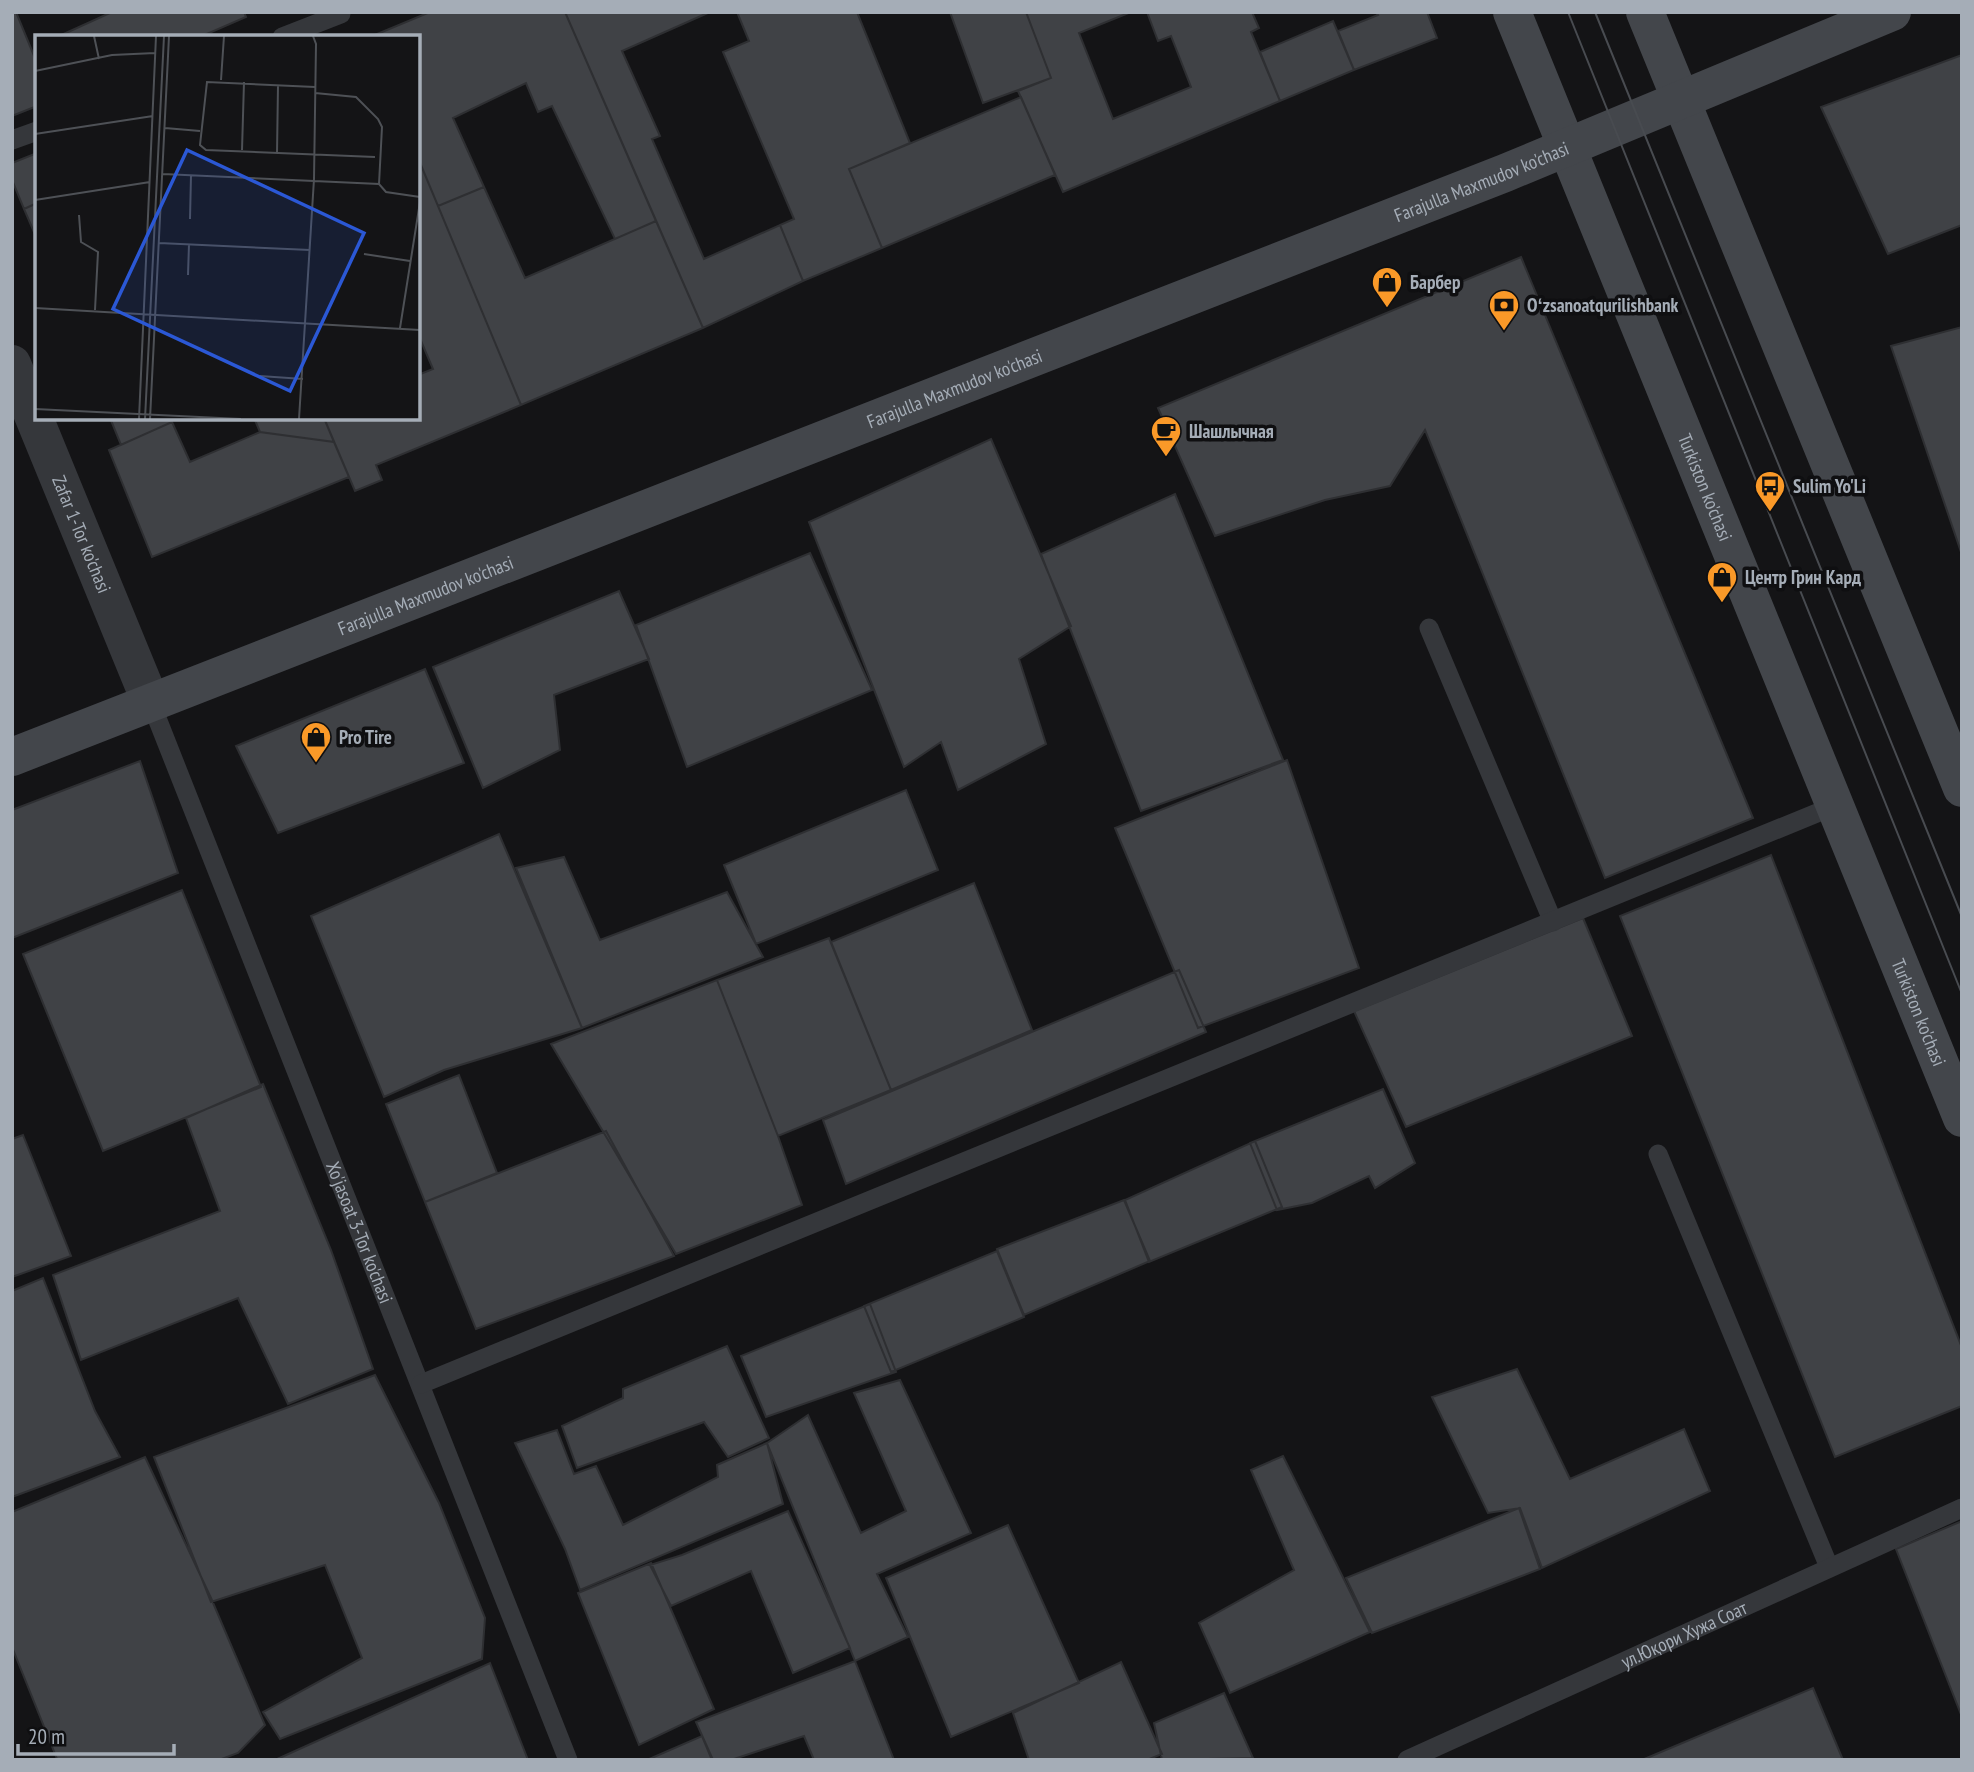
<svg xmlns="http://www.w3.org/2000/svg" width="1974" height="1772" viewBox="0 0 1974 1772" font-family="'PT Sans Narrow',sans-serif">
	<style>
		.building { fill: #404246; stroke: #2e2f32; stroke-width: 2 }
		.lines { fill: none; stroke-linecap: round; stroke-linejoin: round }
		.service { stroke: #35373b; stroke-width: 19 }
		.minor { stroke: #35373b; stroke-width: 38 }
		.secondary { stroke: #43464b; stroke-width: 38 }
		.tram { stroke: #484b50; stroke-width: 2 }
		.labels { text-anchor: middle; stroke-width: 7; stroke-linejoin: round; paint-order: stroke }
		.street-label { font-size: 19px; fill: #a5adb7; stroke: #0f0f11 }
		.poi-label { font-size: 19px; font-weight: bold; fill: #a5adb7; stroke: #0f0f11; text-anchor: start }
		.inset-road { fill: none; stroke: #4e5156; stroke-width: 2 }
		.view { fill: #2b58d5; fill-opacity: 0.15; stroke: #2b58d5; stroke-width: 3.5 }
		.inset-edge { fill: none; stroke: #a5adb7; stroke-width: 3.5 }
	</style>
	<rect width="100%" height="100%" fill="#141416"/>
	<path class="building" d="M 12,12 L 16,12 L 37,63 L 37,106 L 12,116 Z
		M 112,12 L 244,12 L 246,17 L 200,37 L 57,37 Z
		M 430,12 L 565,12 L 656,221 L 615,239 L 552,106 L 538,112 L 526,83 L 453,118 L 484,187 L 438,206 L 418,158 L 418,37 L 370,37 Z
		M 565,12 L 710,12 L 622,51 L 660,136 L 652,139 L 704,259 L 780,225 L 803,281 L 703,328 Z
		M 737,12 L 857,12 L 910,143 L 849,169 L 882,248 L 803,281 L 780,225 L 794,219 L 723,52 L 749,41 Z
		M 950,12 L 1026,12 L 1051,78 L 983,103 Z
		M 1026,12 L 1131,12 L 1079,33 L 1113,119 L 1191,87 L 1171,36 L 1158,41 L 1147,12 L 1252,12 L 1259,28 L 1251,32 L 1280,101 L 1063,192 L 1018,91 L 1051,78 Z
		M 1376,12 L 1427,12 L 1437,38 L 1354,70 L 1338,31 L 1378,15 Z
		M 1333,21 L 1354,70 L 1280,101 L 1260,52 Z
		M 1962,55 L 1962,225 L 1888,254 L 1821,107 Z
		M 1021,97 L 1055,175 L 882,248 L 849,169 Z
		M 37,153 L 37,203 L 24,209 L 12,180 L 12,163 Z
		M 418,158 L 521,405 L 376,465 L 382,480 L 355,491 L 324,418 L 418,418 L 418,375 L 433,369 L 418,334 Z
		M 484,187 L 525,278 L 656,221 L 703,328 L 521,405 L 438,206 Z
		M 37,203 L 37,239 L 24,209 Z
		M 1521,257 L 1753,818 L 1605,878 L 1425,430 L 1390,486 L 1325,500 L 1215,536 L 1158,408 Z
		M 1962,327 L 1962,555 L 1891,346 Z
		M 110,418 L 171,418 L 172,422 L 121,445 Z
		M 254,418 L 324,418 L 334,442 L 260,432 Z
		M 172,422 L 190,462 L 260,432 L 334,442 L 349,477 L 152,557 L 109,450 Z
		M 991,439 L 1071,626 L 1019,659 L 1046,744 L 958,790 L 941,742 L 904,767 L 809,522 Z
		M 1175,494 L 1283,760 L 1141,811 L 1041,554 Z
		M 810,553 L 872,690 L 687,767 L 636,625 Z
		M 619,591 L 649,659 L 554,695 L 560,750 L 483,788 L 433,667 Z
		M 425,669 L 464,763 L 278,833 L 236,746 Z
		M 1287,760 L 1359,968 L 1198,1028 L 1115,828 Z
		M 140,761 L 178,873 L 12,938 L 12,810 Z
		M 906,790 L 938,870 L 756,944 L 724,865 Z
		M 499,834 L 582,1028 L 444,1070 L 384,1097 L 311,916 Z
		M 1771,855 L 1962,1348 L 1962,1406 L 1835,1457 L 1620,916 Z
		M 564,857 L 600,940 L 727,892 L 763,957 L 582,1028 L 516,868 Z
		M 974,883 L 1032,1030 L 891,1090 L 831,942 Z
		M 182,890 L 261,1087 L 103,1151 L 23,954 Z
		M 1583,918 L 1632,1036 L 1406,1127 L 1354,1011 Z
		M 829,938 L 891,1090 L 778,1136 L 717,980 Z
		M 1179,970 L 1206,1032 L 846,1184 L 823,1120 Z
		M 717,980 L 778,1136 L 802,1205 L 676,1254 L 551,1044 Z
		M 459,1075 L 497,1173 L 425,1202 L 386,1104 Z
		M 263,1084 L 331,1250 L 373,1369 L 288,1404 L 238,1298 L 81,1360 L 53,1275 L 220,1211 L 186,1118 Z
		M 1383,1089 L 1415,1163 L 1375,1188 L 1369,1176 L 1312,1203 L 1277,1210 L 1250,1143 Z
		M 606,1131 L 674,1256 L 476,1329 L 425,1202 Z
		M 23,1135 L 71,1256 L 12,1277 L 12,1139 Z
		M 1255,1141 L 1282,1207 L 1149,1262 L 1125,1200 Z
		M 1124,1200 L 1150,1261 L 1024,1315 L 997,1249 Z
		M 997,1251 L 1024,1317 L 891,1372 L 864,1306 Z
		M 43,1278 L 95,1411 L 120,1457 L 12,1497 L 12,1291 Z
		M 870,1304 L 896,1372 L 766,1417 L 741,1356 Z
		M 727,1346 L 769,1438 L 728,1457 L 704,1422 L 577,1468 L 562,1426 L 623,1398 L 623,1389 Z
		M 1517,1369 L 1570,1479 L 1684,1429 L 1710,1491 L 1542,1568 L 1520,1508 L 1488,1513 L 1432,1397 Z
		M 375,1375 L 439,1503 L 485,1618 L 482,1659 L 280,1739 L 263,1712 L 362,1658 L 325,1565 L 211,1602 L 154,1457 Z
		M 900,1380 L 971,1533 L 877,1574 L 908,1637 L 855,1661 L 767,1443 L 808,1415 L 861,1533 L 906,1511 L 854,1393 Z
		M 557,1430 L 574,1474 L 596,1466 L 623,1525 L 718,1477 L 717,1465 L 767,1443 L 783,1504 L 580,1590 L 565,1549 L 515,1443 Z
		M 1283,1456 L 1370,1632 L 1230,1693 L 1199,1623 L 1294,1570 L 1251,1470 Z
		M 145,1457 L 211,1598 L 265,1725 L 238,1753 L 219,1760 L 55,1760 L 57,1759 L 12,1647 L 12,1512 Z
		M 1519,1508 L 1540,1569 L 1372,1633 L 1346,1578 Z
		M 788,1511 L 850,1648 L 793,1673 L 751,1571 L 671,1606 L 650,1565 L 682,1555 Z
		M 1962,1521 L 1962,1717 L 1896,1549 Z
		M 1008,1525 L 1079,1683 L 951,1737 L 886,1578 Z
		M 651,1563 L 714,1709 L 639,1745 L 578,1593 Z
		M 855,1661 L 894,1760 L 814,1760 L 804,1736 L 731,1760 L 713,1760 L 696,1722 Z
		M 1121,1662 L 1162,1754 L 1147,1760 L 1029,1760 L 1013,1713 Z
		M 490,1663 L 528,1760 L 275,1760 Z
		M 1813,1688 L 1843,1760 L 1642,1760 Z
		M 1224,1693 L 1253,1758 L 1162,1760 L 1154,1723 Z
		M 702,1736 L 712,1760 L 647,1760 Z"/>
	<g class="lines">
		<g class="service">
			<path d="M 282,37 L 341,14"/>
			<path d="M 12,140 L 37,131"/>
			<path d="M 1429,628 L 1553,922"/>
			<path id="s1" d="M 151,703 L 568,1760"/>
			<path d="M 1658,1154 L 1829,1567"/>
			<path d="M 421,1384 L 1834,806"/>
			<path id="s2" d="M 1407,1760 L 1962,1508"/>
		</g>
		<path class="minor" id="s3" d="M 12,364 L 151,703"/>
		<g class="secondary">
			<path id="s4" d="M 1512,12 L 1962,1118"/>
			<path d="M 1645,12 L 1962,788"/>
			<path id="s5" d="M 12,757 L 1505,173 L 1892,12"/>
		</g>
		<path class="tram" d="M 1568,12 L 1962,994
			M 1595,12 L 1962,917"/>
	</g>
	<defs>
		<g id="shop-pin" transform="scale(1.575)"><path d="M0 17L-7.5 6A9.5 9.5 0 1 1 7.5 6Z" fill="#fa9928" stroke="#0f0f11"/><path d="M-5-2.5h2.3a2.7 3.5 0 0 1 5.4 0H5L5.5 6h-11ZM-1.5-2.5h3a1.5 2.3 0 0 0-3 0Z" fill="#111"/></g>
		<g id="bank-pin" transform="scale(1.575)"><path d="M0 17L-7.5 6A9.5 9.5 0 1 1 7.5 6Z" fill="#fa9928" stroke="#0f0f11"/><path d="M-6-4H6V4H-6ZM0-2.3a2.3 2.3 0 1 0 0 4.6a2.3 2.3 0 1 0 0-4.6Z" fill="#111"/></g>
		<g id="cafe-pin" transform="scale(1.575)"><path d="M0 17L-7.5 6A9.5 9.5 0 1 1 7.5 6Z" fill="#fa9928" stroke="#0f0f11"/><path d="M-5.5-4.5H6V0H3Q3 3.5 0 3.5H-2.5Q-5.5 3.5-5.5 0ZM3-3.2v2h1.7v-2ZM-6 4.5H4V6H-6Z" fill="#111"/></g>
		<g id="bus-pin" transform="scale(1.575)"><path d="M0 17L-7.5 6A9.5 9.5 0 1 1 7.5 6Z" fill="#fa9928" stroke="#0f0f11"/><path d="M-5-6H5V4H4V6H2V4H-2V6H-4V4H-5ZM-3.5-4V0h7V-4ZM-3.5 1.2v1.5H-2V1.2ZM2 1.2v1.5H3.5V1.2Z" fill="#111"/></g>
	</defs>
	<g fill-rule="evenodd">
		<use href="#shop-pin" x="1387" y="282"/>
		<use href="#bank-pin" x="1504" y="305"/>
		<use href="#cafe-pin" x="1166" y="431"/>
		<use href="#bus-pin" x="1770" y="486"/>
		<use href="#shop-pin" x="1722" y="577"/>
		<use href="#shop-pin" x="316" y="737"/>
	</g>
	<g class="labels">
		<g class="street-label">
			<text dy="7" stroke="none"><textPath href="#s5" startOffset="1578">Farajulla Maxmudov ko'chasi</textPath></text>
			<text dy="7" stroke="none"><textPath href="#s5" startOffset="1012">Farajulla Maxmudov ko'chasi</textPath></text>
			<text dy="7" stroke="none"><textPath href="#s4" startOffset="513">Turkiston ko'chasi</textPath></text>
			<text dy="7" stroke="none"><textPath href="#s3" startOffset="184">Zafar 1-Tor ko'chasi</textPath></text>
			<text dy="7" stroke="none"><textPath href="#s5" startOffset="444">Farajulla Maxmudov ko'chasi</textPath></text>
			<text dy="7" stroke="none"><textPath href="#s4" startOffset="1080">Turkiston ko'chasi</textPath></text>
			<text dy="7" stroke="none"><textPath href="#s1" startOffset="569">Xo'jasoat 3-Tor ko'chasi</textPath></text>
			<text dy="7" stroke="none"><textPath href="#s2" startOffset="304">ул.Юқори Хужа Соат</textPath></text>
		</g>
		<g class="poi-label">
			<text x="1410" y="289">Барбер</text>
			<text x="1527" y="312">Oʻzsanoatqurilishbank</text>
			<text x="1189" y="438">Шашлычная</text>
			<text x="1793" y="493">Sulim Yo'Li</text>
			<text x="1745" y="584">Центр Грин Кард</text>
			<text x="339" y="744">Pro Tire</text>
		</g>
	</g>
	<g transform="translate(35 35)">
		<rect width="385" height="385" fill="#141416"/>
		<path class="inset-road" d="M 59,1 L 64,24M 0,36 L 77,20 L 120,18M 186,45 L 189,1M 280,52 L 172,47 L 165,110 L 171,115 L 340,122M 280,58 L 321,62 L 343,84 L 347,92 L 344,149M 130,93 L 165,96M 0,99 L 118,81M 207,115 L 209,47M 242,118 L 243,50M 128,139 L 344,149 L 351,157 L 385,162M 0,165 L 115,147M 44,180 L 46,207 L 63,217 L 60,275M 155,184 L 156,140M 124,208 L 275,215M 329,219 L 375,226M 153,240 L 154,209M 0,273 L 385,295M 365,293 L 385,167M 225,341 L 268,344M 0,374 L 206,384M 104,384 L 121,1M 110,384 L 129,1M 115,384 L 134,1M 264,384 L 279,144 L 281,9 L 278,1"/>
		<path class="view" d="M 152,115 L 329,198 L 255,356 L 78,274 Z"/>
		<rect width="385" height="385" class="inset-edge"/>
	</g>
	<rect width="1974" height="1772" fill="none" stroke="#a5adb7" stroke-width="28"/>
	<path d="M18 1744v10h156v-10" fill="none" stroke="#a5adb7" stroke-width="3.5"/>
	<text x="28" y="1744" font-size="21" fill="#a5adb7" stroke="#0f0f11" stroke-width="5" paint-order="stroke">20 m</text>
</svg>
